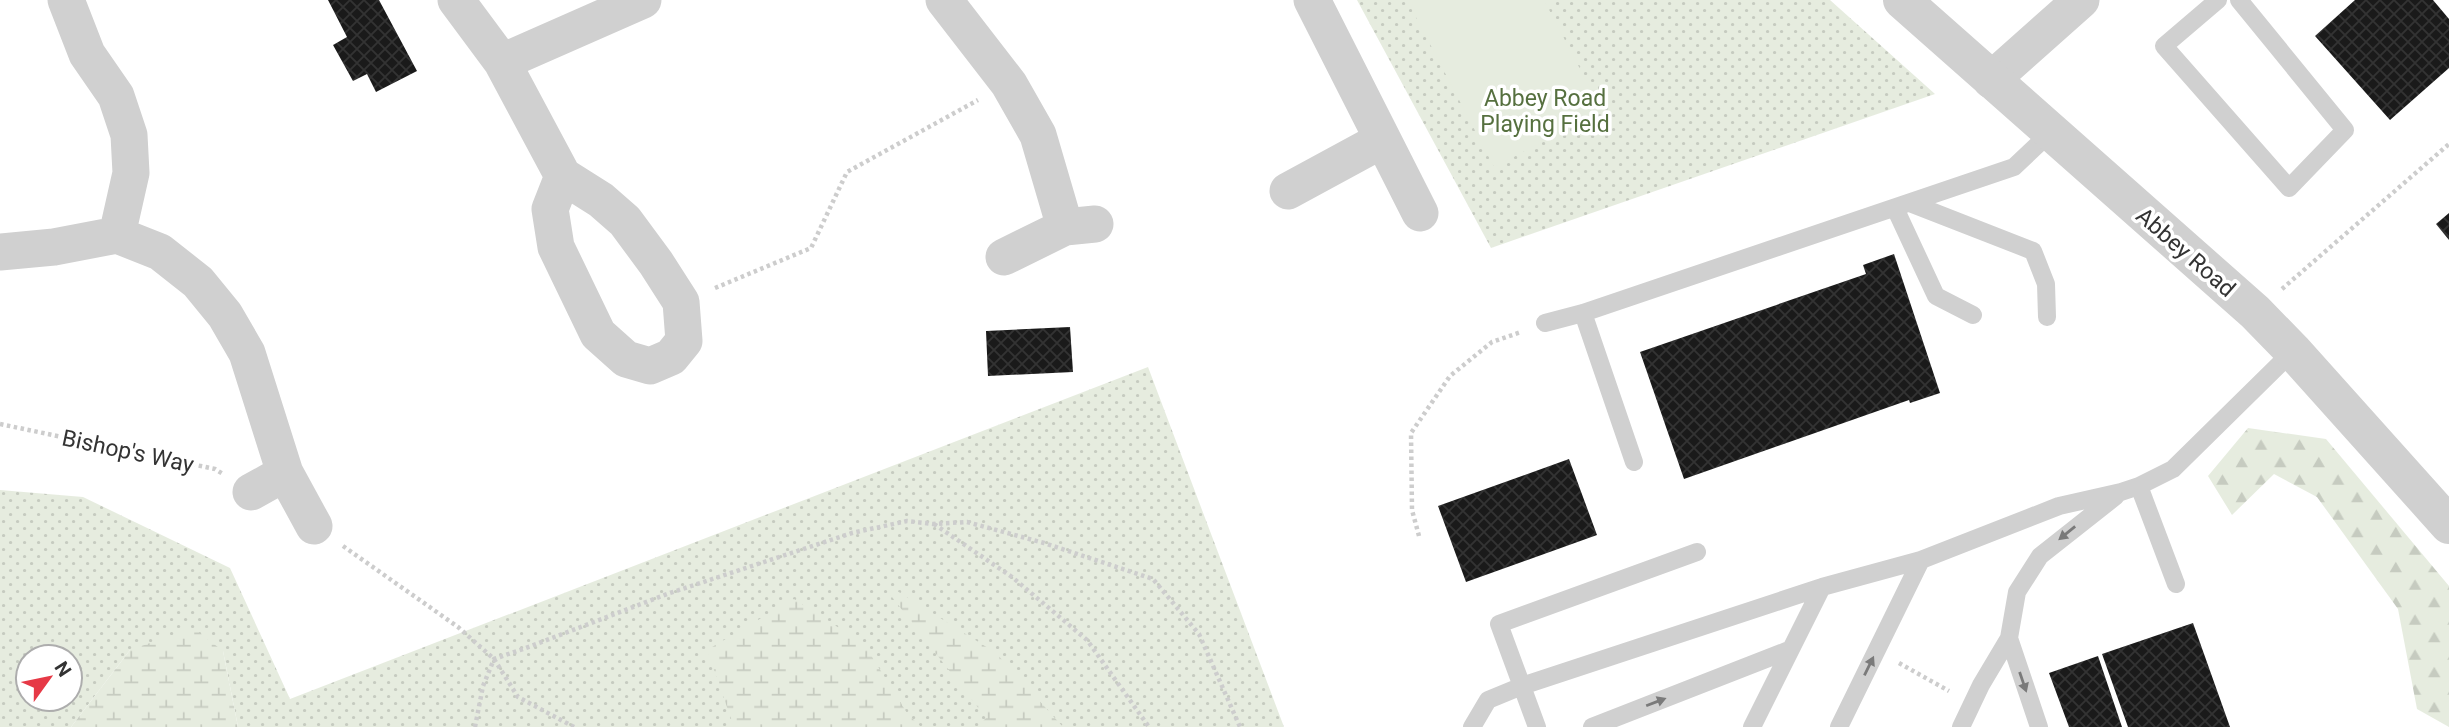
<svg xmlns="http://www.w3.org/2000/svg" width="2449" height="727" viewBox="0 0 2449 727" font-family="Roboto,sans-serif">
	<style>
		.grass { fill: url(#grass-dots); fill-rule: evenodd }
		.forest { fill: url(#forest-firs) }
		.wetland { fill: url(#wetland-marsh) }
		.pitch { fill: #e6ecdf }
		.building { fill: url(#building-cross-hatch) }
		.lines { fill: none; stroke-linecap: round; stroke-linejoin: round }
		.path { stroke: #cdcdcd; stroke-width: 4.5; stroke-dasharray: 3.5 3.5; stroke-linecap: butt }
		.service { stroke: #d0d0d0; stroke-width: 18 }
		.minor { stroke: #d0d0d0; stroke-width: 37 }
		.tertiary { stroke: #d0d0d0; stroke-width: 38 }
		.oneway { fill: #7a7a7a }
		.labels { text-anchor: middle; stroke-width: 7; stroke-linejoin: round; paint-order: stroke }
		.park-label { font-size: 23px; fill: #56703f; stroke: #fff }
		.street-label { font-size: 23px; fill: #333; stroke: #fff }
	</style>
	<defs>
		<pattern id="grass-dots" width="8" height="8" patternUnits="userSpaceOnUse" patternTransform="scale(1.75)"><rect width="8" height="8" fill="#e6ecdf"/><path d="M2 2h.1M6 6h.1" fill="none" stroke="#c6cbc0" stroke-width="1.8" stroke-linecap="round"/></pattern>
		<pattern id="forest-firs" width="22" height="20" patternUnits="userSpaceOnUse" patternTransform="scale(1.75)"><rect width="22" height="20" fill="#e6ecdf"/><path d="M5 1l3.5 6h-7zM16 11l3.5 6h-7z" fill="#c6cbc0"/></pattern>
		<pattern id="wetland-marsh" width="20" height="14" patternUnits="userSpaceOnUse" patternTransform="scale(1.75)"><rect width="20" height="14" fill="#e6ecdf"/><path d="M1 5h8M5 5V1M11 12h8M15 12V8" fill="none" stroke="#c6cbc0"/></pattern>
		<pattern id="building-cross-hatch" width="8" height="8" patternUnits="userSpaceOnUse" patternTransform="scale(1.75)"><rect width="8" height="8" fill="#1a1a1a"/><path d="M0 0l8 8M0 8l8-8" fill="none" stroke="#333"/></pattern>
	</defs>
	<rect width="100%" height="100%" fill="#fff"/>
	<path class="grass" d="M 1357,0 L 1830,0 L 1935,94 L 1491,248 Z
		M 1148,367 L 1284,727 L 238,727 L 223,651 L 130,650 L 71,727 L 0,727 L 0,490 L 83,497 L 230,568 L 290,699 ZM 28,657 L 70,657 L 70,699 L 28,699 Z"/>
	<path class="forest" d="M 2248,428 L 2326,439 L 2449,586 L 2449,727 L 2417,709 L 2398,609 L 2317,497 L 2274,474 L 2232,515 L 2208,476 Z"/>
	<path class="wetland" d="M 878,579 L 996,653 L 1063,727 L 977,727 L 986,718 Z
		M 794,599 L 864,644 L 907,713 L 921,727 L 734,727 L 707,650 Z
		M 193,628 L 223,651 L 238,727 L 71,727 L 130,650 Z"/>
	<path class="pitch" d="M 1407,0 L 1544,0 L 1602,111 L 1494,167 Z"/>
	<path class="building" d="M 328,0 L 379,0 L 417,71 L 376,92 L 367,74 L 353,81 L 333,45 L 347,37 Z
		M 2355,0 L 2433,0 L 2449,19 L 2449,68 L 2390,120 L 2315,36 Z
		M 2449,213 L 2449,240 L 2436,224 Z
		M 1894,254 L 1940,393 L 1910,403 L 1909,400 L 1684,479 L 1640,352 L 1866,274 L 1863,265 Z
		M 1070,327 L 1073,372 L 988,376 L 986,331 Z
		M 1569,459 L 1597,535 L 1466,582 L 1438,506 Z
		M 2193,623 L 2230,727 L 2128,727 L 2102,654 Z
		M 2098,656 L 2122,727 L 2069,727 L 2049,673 Z"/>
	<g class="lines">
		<path class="path" d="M 715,288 L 811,248 L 847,172 L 978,100
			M 2282,289 L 2449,144
			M 0,424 L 215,469 L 223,474
			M 934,524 L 1012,577 L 1087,640 L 1149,727
			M 1419,536 L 1412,510 L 1411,433 L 1450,376 L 1492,342 L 1521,332
			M 343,546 L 458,627 L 494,659 L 518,697 L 574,727
			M 1899,663 L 1949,691
			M 475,727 L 483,686 L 494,659 L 523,649 L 670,593 L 852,533 L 907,521 L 933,524 L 967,522 L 1044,543 L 1153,579 L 1199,634 L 1240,727"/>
		<path class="service" d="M 2218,0 L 2164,46 L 2289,188 L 2345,130 L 2239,0
			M 1910,203 L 2033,251 L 2046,284 L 2047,317
			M 1895,208 L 1936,296 L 1973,315
			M 1583,313 L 1634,462
			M 1545,323 L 1583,313 L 2014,167 L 2051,132
			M 2139,486 L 2176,584
			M 1472,727 L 1488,700 L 1522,686 L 1822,587 L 1921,560 L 2059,506 L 2121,492 L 2139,486 L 2173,469 L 2293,351
			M 1537,727 L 1499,624 L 1697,552
			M 1592,727 L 1789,650
			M 1752,727 L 1822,587
			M 1839,727 L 1921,560
			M 1961,727 L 1981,685 L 2009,638
			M 2039,727 L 2009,638 L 2017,592 L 2040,556 L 2116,496"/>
		<path class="minor" d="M 66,0 L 87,54 L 116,96 L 129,135 L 131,173 L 117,235
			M 456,0 L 502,62 L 563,176 L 601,200 L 625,221 L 656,263 L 681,302 L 684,341 L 671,357 L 650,366 L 626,359 L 598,334 L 556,247 L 550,209 L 563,176
			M 944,0 L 1009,84 L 1038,135 L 1065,227
			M 1312,0 L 1420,213
			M 502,62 L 643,0
			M 1991,80 L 2081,0
			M 1288,191 L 1382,140
			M 0,252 L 54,247 L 117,235 L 160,252 L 198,282 L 225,315 L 247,353 L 285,473 L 314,526
			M 1004,257 L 1065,227 L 1095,224
			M 251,492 L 285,473"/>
		<path class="tertiary" d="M 1902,0 L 2255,312 L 2293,351 L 2449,525"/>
	</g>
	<defs><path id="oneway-solid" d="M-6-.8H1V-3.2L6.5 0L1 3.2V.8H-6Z" transform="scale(1.75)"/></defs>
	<g class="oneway">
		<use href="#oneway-solid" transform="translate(2067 533) rotate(141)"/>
		<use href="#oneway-solid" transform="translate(1869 666) rotate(-64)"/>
		<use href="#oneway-solid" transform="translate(2023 682) rotate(71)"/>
		<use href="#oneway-solid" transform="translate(1656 702) rotate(-21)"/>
	</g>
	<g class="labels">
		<g class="park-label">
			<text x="1545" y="106">Abbey Road<tspan x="1545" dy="26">Playing Field</tspan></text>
		</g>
		<g class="street-label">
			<text transform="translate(2186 252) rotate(41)" y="8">Abbey Road</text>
			<text transform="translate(128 451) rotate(12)" y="8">Bishop's Way</text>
		</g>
	</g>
	<g transform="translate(49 678) rotate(57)"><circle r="33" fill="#ffffff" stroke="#adadad" stroke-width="2"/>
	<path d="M0-5L12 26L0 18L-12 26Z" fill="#e63946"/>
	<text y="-10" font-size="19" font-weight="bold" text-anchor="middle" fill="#333333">N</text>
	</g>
</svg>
